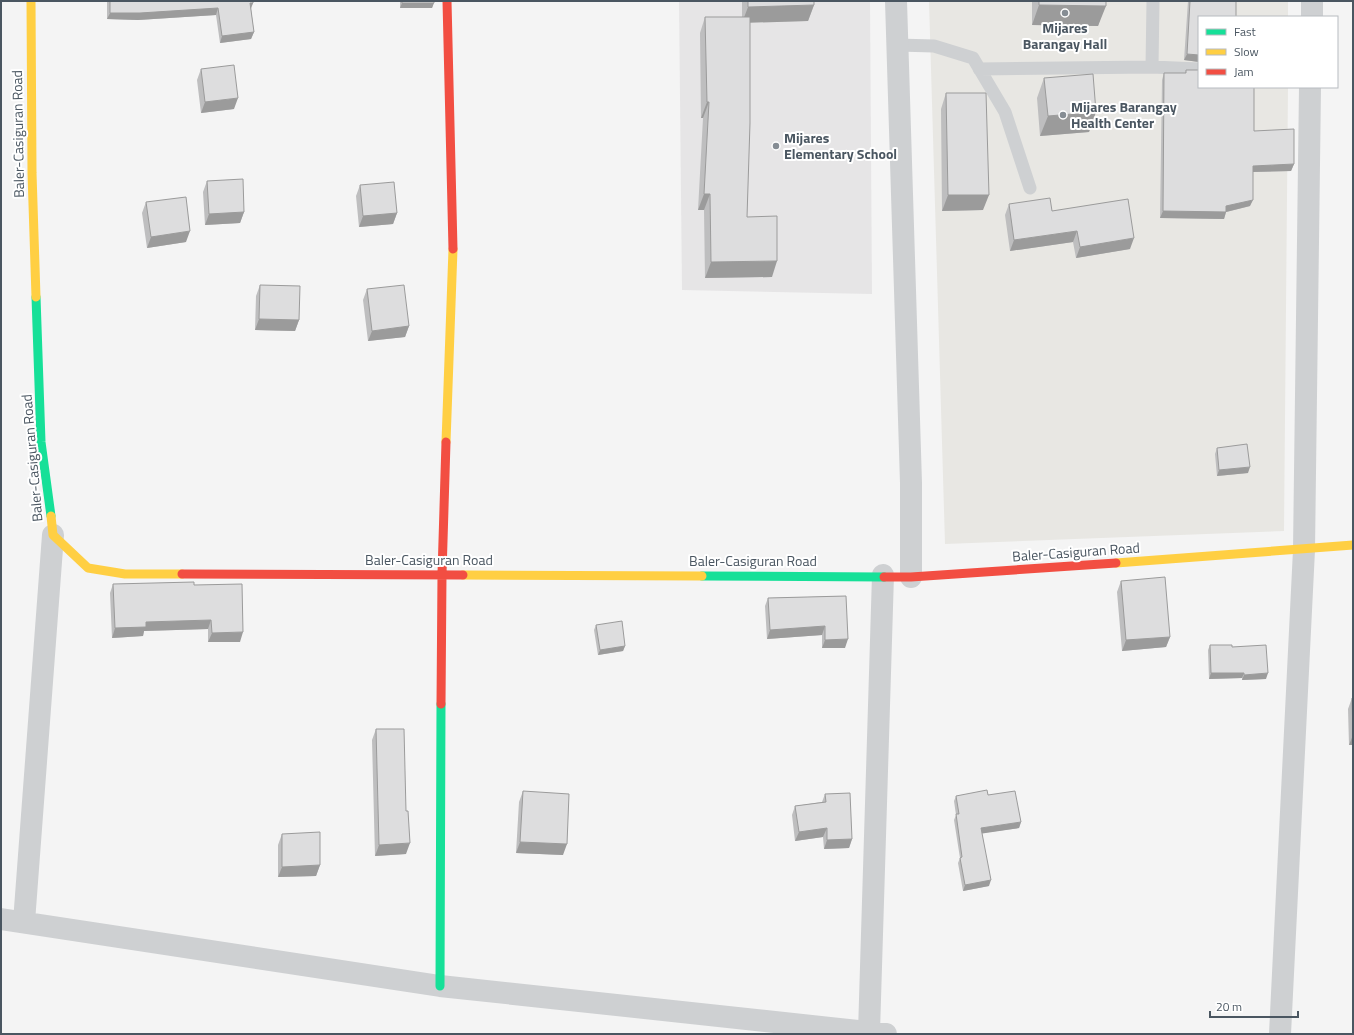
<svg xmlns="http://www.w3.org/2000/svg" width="1354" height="1035" viewBox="0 0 1354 1035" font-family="'Titillium Web',sans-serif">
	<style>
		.commercial { fill: #e8e7e3 }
		.education { fill: #e6e5e6 }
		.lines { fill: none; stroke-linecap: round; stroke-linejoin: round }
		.lane { stroke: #ced0d2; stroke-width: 13 }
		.street { stroke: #ced0d2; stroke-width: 22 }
		.fast { stroke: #16e098; stroke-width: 9 }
		.slow { stroke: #ffcf43; stroke-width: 9 }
		.jam { stroke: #f24e42; stroke-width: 9 }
		.wall { fill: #bebebf }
		.shaded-wall { fill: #9b9b9b }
		.building { fill: #ddddde; stroke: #9b9b9b }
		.poi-dot { fill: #868d94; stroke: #fff; stroke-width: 1.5 }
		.labels { text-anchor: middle; stroke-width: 4; stroke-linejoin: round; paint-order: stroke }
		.poi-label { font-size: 14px; font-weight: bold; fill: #4a5661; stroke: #fff; text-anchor: start }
		.street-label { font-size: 14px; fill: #4a5661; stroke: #fff }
	</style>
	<rect width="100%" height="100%" fill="#f4f4f4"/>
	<path class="commercial" d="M 929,1 L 1288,1 L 1288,17 L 1199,17 L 1199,87 L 1288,87 L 1284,531 L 945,544 Z"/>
	<path class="education" d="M 679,1 L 870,1 L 872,294 L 682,290 Z"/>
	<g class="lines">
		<path class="lane" d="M 897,45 L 934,46 L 973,58 L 1005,112 L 1030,188
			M 1152,67 L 1153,1
			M 979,69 L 1152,67 L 1199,69"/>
		<path class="street" d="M 896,1 L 911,483 L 911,577
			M 1312,17 L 1312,1
			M 1,919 L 440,986 L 886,1034
			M 24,922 L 53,535
			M 869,1032 L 883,575
			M 1280,1034 L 1304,550 L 1310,87"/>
		<path class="fast" d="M 36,297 L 41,442 L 51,516
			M 702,576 L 884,577
			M 440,986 L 441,704"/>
		<path class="slow" d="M 31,1 L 32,173 L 36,297
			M 446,442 L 453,249
			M 51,516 L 53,535 L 88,568 L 125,574 L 182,574
			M 1116,563 L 1353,545
			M 463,575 L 702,576"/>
		<path class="jam" d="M 447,1 L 453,249
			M 182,574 L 463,575
			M 884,577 L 911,577 L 1116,563
			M 441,704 L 442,574 L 446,442"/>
	</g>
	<path class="wall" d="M 107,1 L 253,1 L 253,3 L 251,9 L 254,32 L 251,39 L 220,43 L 216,15 L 138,20 L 107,19 Z
		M 400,1 L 434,1 L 432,8 L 400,8 Z
		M 742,1 L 814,1 L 814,5 L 808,21 L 750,22 L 747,217 L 772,277 L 705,278 L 704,210 L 698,210 L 703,118 L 701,118 L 700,33 L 705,17 L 742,17 Z
		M 1032,1 L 1106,1 L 1098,26 L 1032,25 Z
		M 1188,1 L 1236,1 L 1199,17 L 1199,62 L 1184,60 Z
		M 201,69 L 234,109 L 201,113 L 197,80 Z
		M 1186,70 L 1254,131 L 1294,164 L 1291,171 L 1253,172 L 1250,206 L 1226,212 L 1224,219 L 1160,218 L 1162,80 L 1164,73 L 1185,73 Z
		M 1044,78 L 1096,112 L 1089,132 L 1040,136 L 1037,98 Z
		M 946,93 L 983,210 L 942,211 L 941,109 Z
		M 207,181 L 244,212 L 240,223 L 205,225 L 203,192 Z
		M 360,185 L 397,213 L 393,224 L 359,227 L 356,196 Z
		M 146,202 L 186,242 L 147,248 L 142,213 Z
		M 1009,204 L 1052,211 L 1130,249 L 1076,258 L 1073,242 L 1010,251 L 1005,215 Z
		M 260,285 L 299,320 L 295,331 L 255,330 L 256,296 Z
		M 367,289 L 409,326 L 405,337 L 368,341 L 363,300 Z
		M 1217,448 L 1248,473 L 1217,476 L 1215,454 Z
		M 1121,581 L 1170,637 L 1166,647 L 1122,651 L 1117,592 Z
		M 113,584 L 194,585 L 240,642 L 208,642 L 208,629 L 144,631 L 143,636 L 112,638 L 110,593 Z
		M 846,596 L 845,648 L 822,648 L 822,635 L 767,639 L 765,606 L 768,598 Z
		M 596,625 L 625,646 L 623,651 L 598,655 L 594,630 Z
		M 1210,645 L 1232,647 L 1266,679 L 1242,680 L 1242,678 L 1209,679 L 1208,650 Z
		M 1352,698 L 1353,745 L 1349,745 L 1348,709 Z
		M 376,729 L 406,854 L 375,856 L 372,740 Z
		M 523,791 L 563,855 L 516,853 L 519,802 Z
		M 825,794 L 852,839 L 849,848 L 824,849 L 823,837 L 795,841 L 792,815 L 795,806 L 822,802 Z
		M 988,795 L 1021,822 L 1019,828 L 982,833 L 989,886 L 963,891 L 958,863 L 960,858 L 954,820 L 956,815 L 954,801 L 956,796 Z
		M 282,834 L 320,865 L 316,876 L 278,877 L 278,845 Z"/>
	<path class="shaded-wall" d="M 250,3 L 253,3 L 250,10 Z
		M 402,3 L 434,3 L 432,8 L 400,8 Z
		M 814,5 L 808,21 L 742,23 L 748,7 Z
		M 1039,5 L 1106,6 L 1098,26 L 1032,25 Z
		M 218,8 L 216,15 L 138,20 L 107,19 L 110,13 Z
		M 254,32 L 251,39 L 220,43 L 222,36 Z
		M 1187,54 L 1199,55 L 1199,62 L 1184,60 Z
		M 238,98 L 234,109 L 201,113 L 205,102 Z
		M 707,102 L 709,102 L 703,118 L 701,118 Z
		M 1096,112 L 1089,132 L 1040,136 L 1048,116 Z
		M 1294,164 L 1291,171 L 1251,172 L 1253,166 Z
		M 704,194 L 710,194 L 704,210 L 698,210 Z
		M 948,195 L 989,195 L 983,210 L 942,211 Z
		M 1253,200 L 1250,206 L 1226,212 L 1224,219 L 1160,218 L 1163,211 L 1226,206 Z
		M 244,212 L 240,223 L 205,225 L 209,214 Z
		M 397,213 L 393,224 L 359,227 L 363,216 Z
		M 190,231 L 186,242 L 147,248 L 151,237 Z
		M 1077,231 L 1073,242 L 1010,251 L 1014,240 Z
		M 1134,238 L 1130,249 L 1076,258 L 1080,247 Z
		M 777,261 L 772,277 L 705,278 L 711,262 Z
		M 259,319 L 299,320 L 295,331 L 255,330 Z
		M 409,326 L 405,337 L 368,341 L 372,331 Z
		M 1250,467 L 1248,473 L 1217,476 L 1219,470 Z
		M 211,620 L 208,629 L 144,631 L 143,636 L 112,638 L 115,628 L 146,622 Z
		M 825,626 L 822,635 L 767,639 L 770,630 Z
		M 243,632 L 240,642 L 208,642 L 212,633 Z
		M 1170,637 L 1166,647 L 1122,651 L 1126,640 Z
		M 848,639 L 845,648 L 822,648 L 825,640 Z
		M 625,646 L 623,651 L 598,655 L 600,650 Z
		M 1211,673 L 1244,673 L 1242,678 L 1209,679 Z
		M 1268,673 L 1266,679 L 1242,680 L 1244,675 Z
		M 1353,735 L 1353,745 L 1349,745 Z
		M 1021,822 L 1019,828 L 979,834 L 981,828 Z
		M 827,828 L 823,837 L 795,841 L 799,832 Z
		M 852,839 L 849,848 L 824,849 L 827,840 Z
		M 520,842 L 567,844 L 563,855 L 516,853 Z
		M 410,843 L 406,854 L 375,856 L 379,845 Z
		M 320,865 L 316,876 L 278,877 L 282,867 Z
		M 991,880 L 989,886 L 963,891 L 965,885 Z"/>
	<path class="building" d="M 110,1 L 253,1 L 253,3 L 250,3 L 254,32 L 222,36 L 218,8 L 140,13 L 110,13 Z
		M 402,1 L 434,1 L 434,3 L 402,3 Z
		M 748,1 L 814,1 L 814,5 L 748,7 Z
		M 1039,1 L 1106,1 L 1106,6 L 1039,5 Z
		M 1190,1 L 1236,1 L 1236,17 L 1199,17 L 1199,55 L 1187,54 Z
		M 705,17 L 750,17 L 750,123 L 747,217 L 777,216 L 777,261 L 711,262 L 710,194 L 704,194 L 709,102 L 707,102 Z
		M 234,65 L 238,98 L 205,102 L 201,69 Z
		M 1186,70 L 1199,70 L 1199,87 L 1254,87 L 1254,131 L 1294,129 L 1294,164 L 1253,166 L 1253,200 L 1226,206 L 1226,212 L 1163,211 L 1164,73 L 1186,73 Z
		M 1093,74 L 1096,112 L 1048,116 L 1044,78 Z
		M 946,93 L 986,93 L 989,195 L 948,195 Z
		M 243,179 L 244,212 L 209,214 L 207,181 Z
		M 394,182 L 397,213 L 363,216 L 360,185 Z
		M 186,197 L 190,231 L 151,237 L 146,202 Z
		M 1050,198 L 1052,211 L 1128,199 L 1134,238 L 1080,247 L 1077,231 L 1014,240 L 1009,204 Z
		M 260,285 L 300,286 L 299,320 L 259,319 Z
		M 404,285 L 409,326 L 372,331 L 367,289 Z
		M 1247,444 L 1250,467 L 1219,470 L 1217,448 Z
		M 1165,577 L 1170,637 L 1126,640 L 1121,581 Z
		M 194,582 L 194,585 L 242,584 L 243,632 L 212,633 L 211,620 L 146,622 L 146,627 L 115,628 L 113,584 Z
		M 846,596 L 848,639 L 825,640 L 825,626 L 770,630 L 768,598 Z
		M 622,621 L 625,646 L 600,650 L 596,625 Z
		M 1210,645 L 1232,645 L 1232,647 L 1266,645 L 1268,673 L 1244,675 L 1244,673 L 1211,673 Z
		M 1352,698 L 1353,698 L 1353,735 Z
		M 376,729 L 404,729 L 406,811 L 408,811 L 410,843 L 379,845 Z
		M 987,790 L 988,795 L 1015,791 L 1021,822 L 981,828 L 991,880 L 965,885 L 960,858 L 962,857 L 956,814 L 959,814 L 956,796 Z
		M 523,791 L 569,794 L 567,844 L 520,842 Z
		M 850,793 L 852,839 L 827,840 L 827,828 L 799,832 L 795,806 L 826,802 L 825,794 Z
		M 320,832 L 320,865 L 282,867 L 282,834 Z"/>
	<g class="poi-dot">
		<circle cx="1065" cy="13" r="4"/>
		<circle cx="1063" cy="115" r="4"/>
		<circle cx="776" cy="146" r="4"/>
	</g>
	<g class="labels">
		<g class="poi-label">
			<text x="1065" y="33" text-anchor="middle">Mijares<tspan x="1065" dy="16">Barangay Hall</tspan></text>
			<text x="1071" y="112">Mijares Barangay<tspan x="1071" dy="16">Health Center</tspan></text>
			<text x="784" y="143">Mijares<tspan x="784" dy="16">Elementary School</tspan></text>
		</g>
		<g class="street-label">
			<text transform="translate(18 134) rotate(-91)" y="5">Baler-Casiguran Road</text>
			<text transform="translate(32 458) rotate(-95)" y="5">Baler-Casiguran Road</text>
			<text transform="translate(1076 552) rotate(-4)" y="5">Baler-Casiguran Road</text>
			<text x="429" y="565">Baler-Casiguran Road</text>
			<text x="753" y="566">Baler-Casiguran Road</text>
		</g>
	</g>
	<rect width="1354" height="1035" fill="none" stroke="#4a5661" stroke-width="4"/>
	<rect x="1198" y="16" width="140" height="72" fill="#ffffff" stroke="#b7bbc0"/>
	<rect x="1206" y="29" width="20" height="6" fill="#16e098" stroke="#b7bbc0"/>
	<text x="1234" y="36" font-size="12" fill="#4a5661">Fast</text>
	<rect x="1206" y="49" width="20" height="6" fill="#ffcf43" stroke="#b7bbc0"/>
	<text x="1234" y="56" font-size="12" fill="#4a5661">Slow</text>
	<rect x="1206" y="69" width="20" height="6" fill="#f24e42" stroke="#b7bbc0"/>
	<text x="1234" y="76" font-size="12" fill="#4a5661">Jam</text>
	<path d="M1210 1011v6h88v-6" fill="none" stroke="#4a5661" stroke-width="2"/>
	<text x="1216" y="1011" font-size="12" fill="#4a5661" stroke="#ffffff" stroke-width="3" paint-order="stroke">20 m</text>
</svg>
